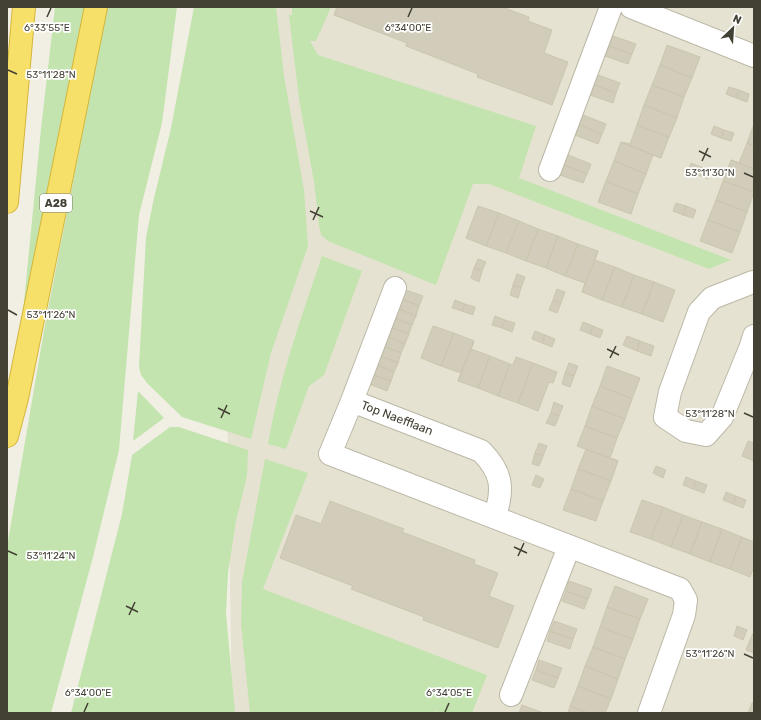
<svg xmlns="http://www.w3.org/2000/svg" width="761" height="720" viewBox="0 0 761 720" font-family="Rubik,sans-serif">
	<style>
		.residential { fill: #e5e2d2 }
		.green { fill: #c3e4ae }
		.building { fill: #d2cdba; stroke: #ccc6ae }
		.lines { fill: none; stroke-linecap: round; stroke-linejoin: round }
		.minor-casing { stroke: #bcb8a7; stroke-width: 24 }
		.highway-casing { stroke: #d5b63a; stroke-width: 24 }
		.minor { stroke: #fff; stroke-width: 22 }
		.highway { stroke: #f7e06a; stroke-width: 22 }
		.ticks { fill: none; stroke: #434034; stroke-width: 1.5 }
		.labels { text-anchor: middle; stroke-width: 3.5; stroke-linejoin: round; paint-order: stroke }
		.shield { fill: #fff; stroke: #7b7971; stroke-width: 1 }
		.shield-label { font-size: 11px; font-weight: bold; fill: #434034 }
		.street-label { font-size: 12px; fill: #434034; stroke: #fff }
		.ticks-label { font-size: 10px; text-anchor: middle; fill: #434034; stroke: #fff; stroke-width: 3.5; stroke-linejoin: round; paint-order: stroke }
	</style>
	<rect width="100%" height="100%" fill="#f1efe4"/>
	<path class="residential" d="M 221,7 L 754,7 L 754,713 L 232,713 Z"/>
	<path class="green" d="M 55,7 L 86,7 L 23,312 L 41,129 Z
		M 107,7 L 177,7 L 162,123 L 139,215 L 119,450 L 93,557 L 51,713 L 7,713 L 7,547 L 45,325 Z
		M 194,7 L 276,7 L 284,76 L 304,190 L 308,246 L 271,353 L 251,439 L 182,417 L 148,384 L 141,375 L 139,367 L 146,237 L 154,198 L 171,128 Z
		M 292,7 L 331,7 L 316,41 L 310,41 L 318,55 L 536,126 L 519,178 L 731,260 L 709,269 L 489,184 L 473,184 L 436,285 L 328,241 L 321,235 L 319,225 L 314,182 L 299,99 L 289,15 L 292,15 Z
		M 322,256 L 362,271 L 324,375 L 309,386 L 286,449 L 268,444 C 279,379 301,318 322,256 Z
		M 138,391 L 164,418 L 133,441 Z
		M 170,427 L 179,427 L 248,450 L 247,476 L 236,521 L 228,573 L 226,612 L 235,713 L 71,713 L 122,514 L 132,455 Z
		M 265,459 L 308,473 L 263,589 L 487,675 L 472,713 L 443,713 L 436,711 L 435,713 L 250,713 L 241,624 L 242,582 Z"/>
	<path class="building" d="M 337,7 L 502,7 L 529,17 L 528,21 L 552,30 L 544,53 L 568,62 L 552,105 L 477,77 L 478,74 L 406,46 L 407,43 L 334,15 Z
		M 613,36 L 636,44 L 632,54 L 609,46 Z
		M 667,45 L 700,57 L 692,78 L 660,65 Z
		M 609,46 L 632,54 L 628,64 L 605,56 Z
		M 660,65 L 692,78 L 684,97 L 652,85 Z
		M 598,75 L 620,83 L 616,93 L 594,85 Z
		M 594,85 L 616,93 L 613,103 L 590,95 Z
		M 652,85 L 684,97 L 677,118 L 644,105 Z
		M 729,87 L 739,90 L 736,98 L 726,94 Z
		M 739,90 L 749,94 L 747,102 L 736,98 Z
		M 644,105 L 677,118 L 669,137 L 637,125 Z
		M 583,115 L 606,124 L 602,134 L 579,125 Z
		M 754,124 L 754,146 L 747,143 Z
		M 579,125 L 602,134 L 598,144 L 575,135 Z
		M 637,125 L 669,137 L 661,158 L 621,142 L 630,144 Z
		M 714,126 L 724,130 L 721,138 L 711,134 Z
		M 724,130 L 734,133 L 731,141 L 721,138 Z
		M 621,142 L 661,158 L 653,155 L 646,174 L 614,161 Z
		M 747,143 L 754,146 L 754,169 L 731,160 L 739,163 Z
		M 568,155 L 591,164 L 587,174 L 564,165 Z
		M 731,160 L 754,169 L 754,192 L 723,181 Z
		M 614,161 L 646,174 L 638,194 L 606,181 Z
		M 691,163 L 701,167 L 698,175 L 688,171 Z
		M 564,165 L 587,174 L 583,183 L 560,175 Z
		M 701,167 L 711,171 L 708,179 L 698,175 Z
		M 606,181 L 638,194 L 631,214 L 598,202 Z
		M 723,181 L 754,192 L 747,212 L 716,200 Z
		M 716,200 L 747,212 L 740,232 L 708,220 Z
		M 676,203 L 686,206 L 683,215 L 673,211 Z
		M 478,206 L 499,213 L 486,246 L 466,238 Z
		M 686,206 L 696,210 L 693,218 L 683,215 Z
		M 499,213 L 519,221 L 506,253 L 486,246 Z
		M 708,220 L 740,232 L 732,253 L 700,241 Z
		M 519,221 L 538,229 L 526,261 L 506,253 Z
		M 538,229 L 558,236 L 546,268 L 526,261 Z
		M 558,236 L 578,244 L 565,276 L 546,268 Z
		M 578,244 L 598,251 L 582,292 L 585,283 L 565,276 Z
		M 598,251 L 595,260 L 615,267 L 602,300 L 582,292 Z
		M 478,259 L 486,262 L 482,271 L 474,268 Z
		M 615,267 L 634,275 L 622,307 L 602,300 Z
		M 474,268 L 482,271 L 479,282 L 471,278 Z
		M 517,274 L 525,277 L 521,288 L 513,285 Z
		M 634,275 L 654,282 L 642,314 L 622,307 Z
		M 654,282 L 675,290 L 663,322 L 642,314 Z
		M 513,285 L 521,288 L 518,298 L 510,295 Z
		M 403,289 L 423,296 L 419,306 L 400,298 Z
		M 557,289 L 565,292 L 561,303 L 553,300 Z
		M 400,298 L 419,306 L 416,316 L 396,308 Z
		M 455,300 L 465,304 L 462,311 L 452,308 Z
		M 553,300 L 561,303 L 557,313 L 549,310 Z
		M 465,304 L 475,307 L 473,315 L 462,311 Z
		M 396,308 L 416,316 L 412,325 L 392,317 Z
		M 495,316 L 505,320 L 502,328 L 492,325 Z
		M 392,317 L 412,325 L 409,334 L 389,327 Z
		M 505,320 L 515,323 L 512,332 L 502,328 Z
		M 583,322 L 593,326 L 590,334 L 580,330 Z
		M 433,326 L 454,333 L 441,366 L 421,358 Z
		M 593,326 L 603,330 L 600,338 L 590,334 Z
		M 389,327 L 409,334 L 405,344 L 385,336 Z
		M 535,331 L 545,335 L 542,343 L 532,339 Z
		M 454,333 L 474,341 L 458,381 L 461,373 L 441,366 Z
		M 545,335 L 555,339 L 552,347 L 542,343 Z
		M 385,336 L 405,344 L 401,353 L 381,345 Z
		M 627,336 L 640,341 L 637,351 L 623,345 Z
		M 474,341 L 471,349 L 490,356 L 478,388 L 458,381 Z
		M 640,341 L 654,346 L 651,356 L 637,351 Z
		M 381,345 L 401,353 L 398,363 L 378,355 Z
		M 378,355 L 398,363 L 394,372 L 375,364 Z
		M 490,356 L 510,364 L 498,396 L 478,388 Z
		M 516,357 L 533,363 L 518,403 L 498,396 L 510,364 L 513,365 Z
		M 533,363 L 557,372 L 553,383 L 549,382 L 538,411 L 518,403 Z
		M 569,363 L 578,366 L 574,376 L 565,373 Z
		M 375,364 L 394,372 L 391,381 L 371,374 Z
		M 607,366 L 640,378 L 632,399 L 600,386 Z
		M 565,373 L 574,376 L 570,387 L 562,384 Z
		M 371,374 L 391,381 L 387,391 L 367,383 Z
		M 600,386 L 632,399 L 625,419 L 592,406 Z
		M 554,402 L 563,406 L 559,416 L 551,413 Z
		M 592,406 L 625,419 L 617,438 L 585,426 Z
		M 551,413 L 559,416 L 555,426 L 546,423 Z
		M 585,426 L 617,438 L 610,458 L 618,461 L 577,446 Z
		M 754,439 L 754,461 L 742,456 L 748,441 L 753,443 Z
		M 539,443 L 547,446 L 543,456 L 535,453 Z
		M 586,449 L 618,461 L 611,481 L 578,469 Z
		M 535,453 L 543,456 L 539,466 L 532,464 Z
		M 656,466 L 666,470 L 663,478 L 653,473 Z
		M 578,469 L 611,481 L 603,501 L 571,489 Z
		M 536,475 L 544,479 L 540,488 L 532,485 Z
		M 686,477 L 696,481 L 693,489 L 683,485 Z
		M 696,481 L 707,485 L 704,493 L 693,489 Z
		M 571,489 L 603,501 L 596,521 L 563,510 Z
		M 726,492 L 736,496 L 733,504 L 723,500 Z
		M 736,496 L 746,500 L 743,508 L 733,504 Z
		M 642,500 L 663,507 L 651,539 L 630,532 Z
		M 330,501 L 404,529 L 402,532 L 475,560 L 474,564 L 498,573 L 489,596 L 514,606 L 498,648 L 423,620 L 424,617 L 351,589 L 353,586 L 280,558 L 296,515 L 321,524 Z
		M 663,507 L 683,515 L 671,547 L 651,539 Z
		M 683,515 L 702,522 L 690,554 L 671,547 Z
		M 702,522 L 722,529 L 710,562 L 690,554 Z
		M 722,529 L 742,537 L 730,569 L 710,562 Z
		M 742,537 L 754,542 L 754,567 L 750,577 L 730,569 Z
		M 569,581 L 592,589 L 588,599 L 566,591 Z
		M 615,586 L 648,599 L 640,619 L 607,607 Z
		M 566,591 L 588,599 L 584,609 L 562,601 Z
		M 607,607 L 640,619 L 633,639 L 600,627 Z
		M 554,621 L 577,629 L 573,639 L 550,631 Z
		M 737,626 L 747,630 L 743,640 L 734,636 Z
		M 600,627 L 633,639 L 625,659 L 593,647 Z
		M 550,631 L 573,639 L 570,649 L 547,641 Z
		M 753,633 L 754,633 L 754,653 L 746,650 Z
		M 593,647 L 625,659 L 618,679 L 585,666 Z
		M 539,660 L 562,668 L 558,678 L 536,670 Z
		M 585,666 L 618,679 L 611,699 L 578,686 Z
		M 536,670 L 558,678 L 554,688 L 532,680 Z
		M 578,686 L 611,699 L 605,713 L 588,713 L 570,706 Z
		M 752,703 L 754,703 L 754,713 L 748,713 Z
		M 522,705 L 541,712 L 541,713 L 519,713 Z
		M 570,706 L 588,713 L 568,713 Z"/>
	<g class="lines">
		<g class="minor-casing">
			<path id="minor" d="M 631,7 L 754,56
				M 550,170 L 611,7
				M 753,282 L 712,298 L 699,312 L 670,392 L 665,417 L 686,431 L 706,435 L 722,417 L 751,346 L 754,336
				M 352,401 L 395,288
				M 495,516 C 504,488 502,472 481,451 L 352,401 L 330,454 L 680,589 L 686,600 L 684,615 L 649,713
				M 511,695 L 569,547"/>
		</g>
		<g class="highway-casing">
			<path id="highway" d="M 7,202 L 24,7
				M 7,436 L 17,398 L 96,7"/>
		</g>
		<use href="#minor" class="minor"/>
		<use href="#highway" class="highway"/>
	</g>
	<path class="ticks" d="M 47,17 L 51,8M 408,17 L 412,8M 8,70 L 17,74M 699,151 L 711,157M 702,161 L 708,148M 744,173 L 753,177M 310,211 L 323,217M 313,220 L 319,207M 8,310 L 17,315M 607,349 L 619,355M 610,358 L 616,346M 218,408 L 230,414M 744,413 L 753,417M 221,418 L 227,405M 514,547 L 527,553M 8,551 L 17,555M 518,556 L 524,543M 126,606 L 138,612M 129,615 L 135,602M 744,654 L 753,658M 84,712 L 88,703M 445,712 L 449,703"/>
	<g class="labels">
		<rect class="shield" x="40" y="194" width="32" height="18" rx="3"/>
		<g class="shield-label">
			<text x="56" y="207">A28</text>
		</g>
		<g class="street-label">
			<text transform="translate(397 418) rotate(21)" y="4">Top Naefflaan</text>
		</g>
	</g>
	<g class="ticks-label">
		<text x="47" y="31">6°33'55"E</text>
		<text x="408" y="31">6°34'00"E</text>
		<text x="51" y="78">53°11'28"N</text>
		<text x="710" y="176">53°11'30"N</text>
		<text x="51" y="318">53°11'26"N</text>
		<text x="710" y="417">53°11'28"N</text>
		<text x="51" y="559">53°11'24"N</text>
		<text x="710" y="657">53°11'26"N</text>
		<text x="449" y="696">6°34'05"E</text>
		<text x="88" y="696">6°34'00"E</text>
	</g>
	<rect width="761" height="720" fill="none" stroke="#434034" stroke-width="16"/>
	<g transform="translate(733 28) rotate(25)" stroke="#ffffff" stroke-width="3" paint-order="stroke">
	<path d="M0-3L7 15L0 10L-7 15Z" fill="#434034"/>
	<text y="-6" font-size="11" font-weight="bold" text-anchor="middle" fill="#434034">N</text>
	</g>
</svg>
